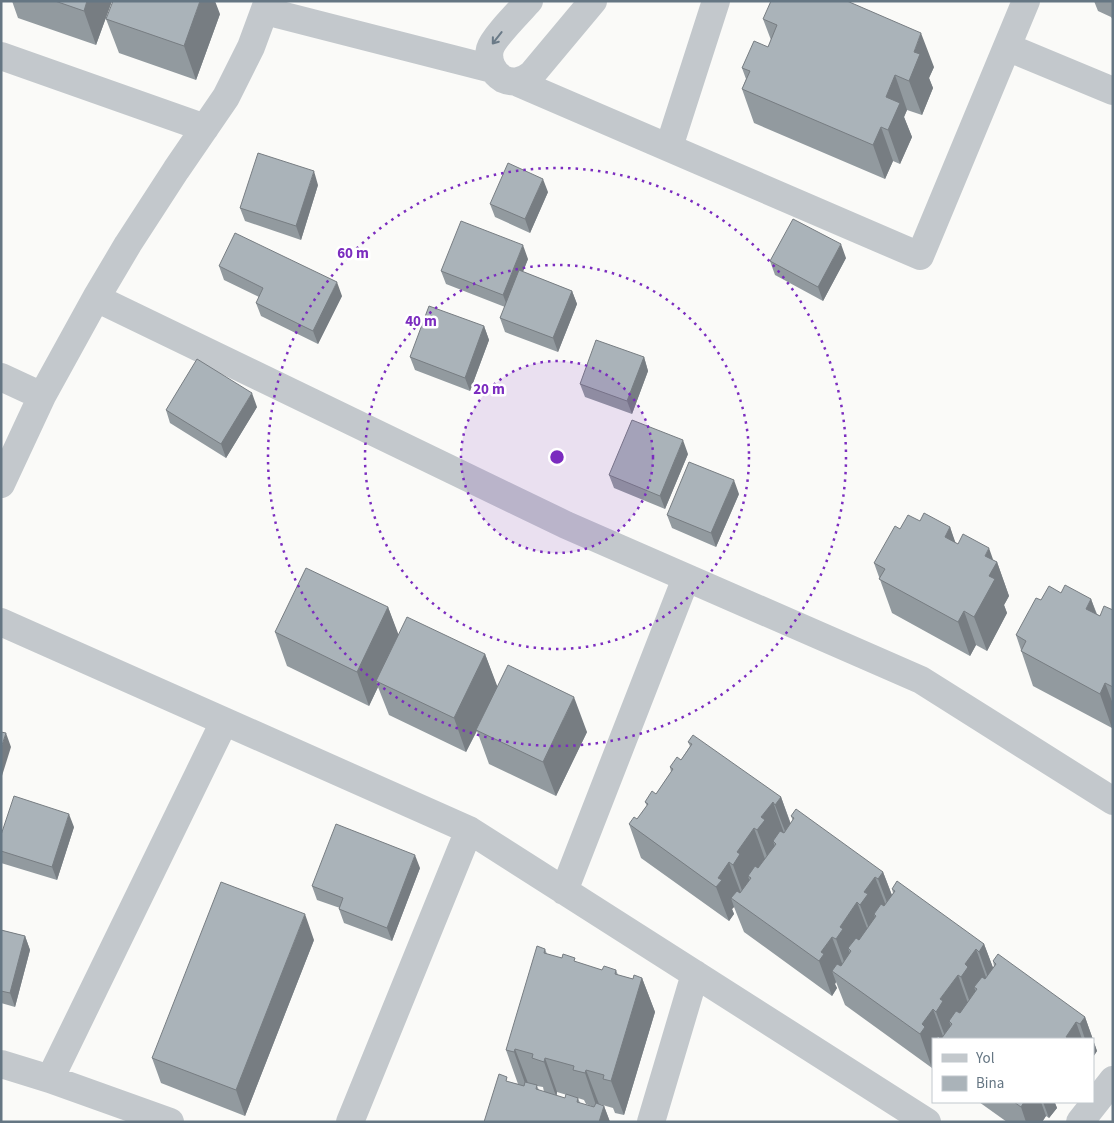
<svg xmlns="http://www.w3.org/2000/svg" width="1114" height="1123" viewBox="0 0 1114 1123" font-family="'Source Sans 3',sans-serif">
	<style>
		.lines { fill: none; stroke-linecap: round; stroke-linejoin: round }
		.street { stroke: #c3c8cc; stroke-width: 28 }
		.wall { fill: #929a9f; fill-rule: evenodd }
		.shaded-wall { fill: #777d82 }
		.building { fill: #aab3b9; stroke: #777d82 }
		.oneway { stroke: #6a7a87 }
		.ring { fill: none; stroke: #7b2cbf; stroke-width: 2.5; stroke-dasharray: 2.5 5 }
		.centre { fill: #7b2cbf; stroke: #fff; stroke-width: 2.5 }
		.ring-label { font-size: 15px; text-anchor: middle; font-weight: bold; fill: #7b2cbf; stroke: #fff; stroke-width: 5; stroke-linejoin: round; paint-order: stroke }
	</style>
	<rect width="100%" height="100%" fill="#fafaf8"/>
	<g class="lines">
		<path class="street" d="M 529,1 C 520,11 493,38 490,49 C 487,61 493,73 503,79 C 514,84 523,81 532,74 L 593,1
			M 265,11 L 492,69
			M 1007,47 L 1113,91
			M 1,56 L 205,128
			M 516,82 L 920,256 L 1026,1
			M 669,147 L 716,1
			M 96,298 L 566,525 L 921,680 L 1113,801
			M 1,377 L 42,396
			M 1,484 L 42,396 L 96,298 L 128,244 L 176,170 L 226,97 L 251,47 L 268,1
			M 1,622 L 469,830 L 927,1122
			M 564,891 L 686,578
			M 1,1064 L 50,1079 L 170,1122
			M 50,1079 L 224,722
			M 350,1122 L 469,830
			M 651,1122 L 695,974
			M 1080,1122 L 1113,1080"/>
	</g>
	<path class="wall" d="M 12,1 L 112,1 L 96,45 L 18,18 Z
		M 1094,1 L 1113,1 L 1113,20 L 1111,17 L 1098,11 Z
		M 220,14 L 196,80 L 119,53 L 106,19 Z
		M 763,19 L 934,67 L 929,78 L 933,88 L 922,115 L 907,110 L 904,117 L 912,137 L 900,164 L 893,161 L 885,179 L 754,123 L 742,89 L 746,79 L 742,68 L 768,47 L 771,40 Z
		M 318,185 L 301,240 L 245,221 L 240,208 Z
		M 548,192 L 530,233 L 495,217 L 490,204 Z
		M 846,258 L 823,301 L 775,275 L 770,261 Z
		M 528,259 L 523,272 L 572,291 L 577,304 L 558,352 L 505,332 L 500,318 L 505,307 L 446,284 L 441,271 Z
		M 219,266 L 342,296 L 318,344 L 261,316 L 256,303 L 259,297 L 224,280 Z
		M 484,326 L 489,340 L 470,391 L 415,370 L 410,357 Z
		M 644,357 L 648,371 L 632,414 L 585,397 L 580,384 Z
		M 257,407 L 226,458 L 170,423 L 166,410 Z
		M 688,454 L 665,509 L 614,488 L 609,475 Z
		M 739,494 L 716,547 L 672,528 L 667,515 Z
		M 920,521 L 950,527 L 955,543 L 997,562 L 1009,596 L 1004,605 L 1007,613 L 987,651 L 976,645 L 970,656 L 892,613 L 874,563 L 900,529 Z
		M 1061,593 L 1091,599 L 1097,614 L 1100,616 L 1113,610 L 1113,726 L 1112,728 L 1033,686 L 1016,635 L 1041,600 Z
		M 388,607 L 398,635 L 485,654 L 497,687 L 587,732 L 556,796 L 489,764 L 477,731 L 466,752 L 389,715 L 378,687 L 369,706 L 287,666 L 275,632 Z
		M 688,742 L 781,797 L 791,824 L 793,821 L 791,816 L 883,872 L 892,895 L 893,893 L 892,889 L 984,944 L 993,968 L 994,966 L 993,961 L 1085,1017 L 1097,1051 L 1093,1057 L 1093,1039 L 933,1039 L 932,1068 L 845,1005 L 836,982 L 835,984 L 837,988 L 832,996 L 744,932 L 734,907 L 732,909 L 734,914 L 729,921 L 641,858 L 629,824 L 637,819 L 647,806 L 645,802 L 656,794 L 671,772 L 670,767 L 681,760 L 690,746 Z
		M 74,827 L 57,880 L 1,863 L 1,835 Z
		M 420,868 L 392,941 L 344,923 L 339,909 L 340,908 L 317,900 L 312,886 Z
		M 1,930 L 25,936 L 30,950 L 15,1007 L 1,1003 Z
		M 314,940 L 245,1116 L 161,1083 L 152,1058 Z
		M 545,949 L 547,954 L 602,970 L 616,970 L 618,975 L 633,979 L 642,978 L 655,1012 L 624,1115 L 615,1113 L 613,1108 L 599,1104 L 604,1106 L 610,1122 L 484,1122 L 509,1082 L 518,1084 L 506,1050 ZM 537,1086 L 543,1087 L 544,1092 L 539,1090 ZM 557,1092 L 577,1098 L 565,1098 L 557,1096 ZM 578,1098 L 584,1100 L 586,1104 L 594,1107 L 580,1103 Z
		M 979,1102 L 1056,1102 L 1055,1103 L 1057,1108 L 1049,1118 L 1046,1116 L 1042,1122 L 1007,1122 Z"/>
	<path class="shaded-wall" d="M 87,1 L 112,1 L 96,45 L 84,11 Z
		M 200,1 L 215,1 L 220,14 L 196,80 L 184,46 Z
		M 921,33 L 934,67 L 929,78 L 933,88 L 922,115 L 909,81 L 914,52 Z
		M 895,75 L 907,110 L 904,117 L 912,137 L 900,164 L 888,130 L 886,97 Z
		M 881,127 L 893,161 L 885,179 L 873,145 Z
		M 314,171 L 318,185 L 301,240 L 296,226 Z
		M 543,179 L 548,192 L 530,233 L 525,219 Z
		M 841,244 L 846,258 L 823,301 L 818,287 Z
		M 523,245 L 528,259 L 508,308 L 503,295 Z
		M 337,282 L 342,296 L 318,344 L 313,331 Z
		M 572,291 L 577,304 L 558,352 L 553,338 Z
		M 484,326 L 489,340 L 470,391 L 465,378 Z
		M 644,357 L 648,371 L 632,414 L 627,401 Z
		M 252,393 L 257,407 L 226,458 L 221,444 Z
		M 683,440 L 688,454 L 665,509 L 660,496 Z
		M 734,480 L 739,494 L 716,547 L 711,533 Z
		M 950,527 L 962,561 L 945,537 Z
		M 989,548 L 995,565 L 997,562 L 1009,596 L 1004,605 L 1007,613 L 987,651 L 974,617 L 989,576 L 985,556 Z
		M 1091,599 L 1103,633 L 1086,609 Z
		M 388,607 L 401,641 L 376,681 L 378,687 L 369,706 L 357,672 Z
		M 964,611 L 976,645 L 970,656 L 958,622 Z
		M 485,654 L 498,688 L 466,752 L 454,718 Z
		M 1105,683 L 1113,704 L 1113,726 L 1112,728 L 1100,694 Z
		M 574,697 L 587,732 L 556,796 L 543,762 Z
		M 6,733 L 11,747 L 1,779 L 1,748 Z
		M 781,797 L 793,831 L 788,839 L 775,805 Z
		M 773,802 L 785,836 L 776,844 L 773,841 L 776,849 L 770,864 L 757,830 L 761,817 Z
		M 69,814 L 74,827 L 57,880 L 52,867 Z
		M 754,828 L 766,862 L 751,878 L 748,876 L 752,888 L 745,899 L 733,865 L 737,852 Z
		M 415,855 L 420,868 L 392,941 L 387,928 Z
		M 729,862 L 742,896 L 731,898 L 734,907 L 732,909 L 734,914 L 729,921 L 716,887 L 718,878 Z
		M 883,872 L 896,906 L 891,913 L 878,879 Z
		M 875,877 L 888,911 L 876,916 L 874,914 L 879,930 L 873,939 L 860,905 L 864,892 Z
		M 857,902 L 870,936 L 851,951 L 848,948 L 854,964 L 848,973 L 836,939 L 840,927 Z
		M 305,914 L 314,940 L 245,1116 L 236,1090 Z
		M 25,936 L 30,950 L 15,1007 L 10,993 Z
		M 832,937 L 845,971 L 832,971 L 836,982 L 835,984 L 837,988 L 832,996 L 819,961 L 821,952 Z
		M 984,944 L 997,978 L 991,986 L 979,952 Z
		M 976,949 L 988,983 L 977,989 L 974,987 L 980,1002 L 973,1011 L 961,977 L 965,964 Z
		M 958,975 L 970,1009 L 952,1024 L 949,1021 L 955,1037 L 946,1039 L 936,1012 L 940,999 Z
		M 642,978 L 655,1012 L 624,1115 L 611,1081 Z
		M 933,1009 L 944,1039 L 933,1039 L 932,1068 L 920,1034 L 922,1024 Z
		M 1085,1017 L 1097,1051 L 1093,1057 L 1093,1039 L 1085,1039 L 1080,1024 Z
		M 1076,1022 L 1082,1039 L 1066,1039 L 1066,1037 Z
		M 515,1049 L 528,1083 L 526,1086 L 514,1052 Z
		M 545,1058 L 557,1092 L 556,1096 L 544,1062 Z
		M 586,1070 L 599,1104 L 597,1108 L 585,1073 Z
		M 1024,1102 L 1041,1102 L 1046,1116 L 1042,1122 L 1026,1122 L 1021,1107 Z
		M 1043,1102 L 1056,1102 L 1055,1103 L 1057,1108 L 1049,1118 Z
		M 604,1106 L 610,1122 L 599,1122 Z"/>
	<path class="building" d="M 55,1 L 87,1 L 84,11 Z
		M 113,1 L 200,1 L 184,46 L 106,19 Z
		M 771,1 L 847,1 L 921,33 L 914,52 L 920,54 L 909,81 L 895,75 L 886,97 L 900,103 L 888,130 L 881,127 L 873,145 L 742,89 L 750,71 L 742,68 L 754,41 L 768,47 L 777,25 L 763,19 Z
		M 258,153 L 314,171 L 296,226 L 240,208 Z
		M 508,163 L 543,179 L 525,219 L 490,204 Z
		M 793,219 L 841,244 L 818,287 L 770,261 Z
		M 461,221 L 523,245 L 503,295 L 441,271 Z
		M 235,233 L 337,282 L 313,331 L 256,303 L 263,288 L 219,266 Z
		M 519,270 L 572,291 L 553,338 L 500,318 Z
		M 429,306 L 484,326 L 465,378 L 410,357 Z
		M 596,340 L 644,357 L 627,401 L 580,384 Z
		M 197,359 L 252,393 L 221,444 L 166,410 Z
		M 632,420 L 683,440 L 660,496 L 609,475 Z
		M 689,462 L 734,480 L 711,533 L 667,515 Z
		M 924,513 L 950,527 L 945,537 L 958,544 L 963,534 L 989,548 L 985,556 L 997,562 L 989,576 L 995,579 L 974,617 L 964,611 L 958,622 L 879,579 L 885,569 L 874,563 L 895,526 L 900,529 L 908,515 L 920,521 Z
		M 306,568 L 388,607 L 357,672 L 275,632 Z
		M 1065,585 L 1091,599 L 1086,609 L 1100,616 L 1104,606 L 1113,610 L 1113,687 L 1105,683 L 1100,694 L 1021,651 L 1026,641 L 1016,635 L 1036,598 L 1041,600 L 1049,586 L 1061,593 Z
		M 407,617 L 485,654 L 454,718 L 376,681 Z
		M 508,665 L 574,697 L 543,762 L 476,730 Z
		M 1,732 L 6,733 L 1,748 Z
		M 693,735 L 781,797 L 775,805 L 773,802 L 761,817 L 765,820 L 757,830 L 754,828 L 737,852 L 740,854 L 733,865 L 729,862 L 718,878 L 722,880 L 716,887 L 629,824 L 634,817 L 637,819 L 648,804 L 645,802 L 652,791 L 656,794 L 673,769 L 670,767 L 677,757 L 681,760 L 692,744 L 688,742 Z
		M 14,796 L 69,814 L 52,867 L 1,851 L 1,835 Z
		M 796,809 L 883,872 L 878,879 L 875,877 L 864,892 L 868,894 L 860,905 L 857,902 L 840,927 L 843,929 L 836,939 L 832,937 L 821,952 L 824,954 L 819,961 L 731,898 L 737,891 L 740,893 L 751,878 L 748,876 L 755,866 L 758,868 L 776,844 L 773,841 L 780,831 L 784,833 L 794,818 L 791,816 Z
		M 336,824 L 415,855 L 387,928 L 339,909 L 343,898 L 312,886 Z
		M 897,881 L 984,944 L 979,952 L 976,949 L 965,964 L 968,967 L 961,977 L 958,975 L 940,999 L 943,1001 L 936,1012 L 933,1009 L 922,1024 L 925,1027 L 920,1034 L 832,971 L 837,964 L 841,966 L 851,951 L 848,948 L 856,938 L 859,940 L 876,916 L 874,914 L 881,904 L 884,906 L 895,891 L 892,889 Z
		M 221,882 L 305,914 L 236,1090 L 152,1058 Z
		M 1,930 L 25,936 L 10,993 L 1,991 Z
		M 537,946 L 545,949 L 544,953 L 562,958 L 563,954 L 575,958 L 574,961 L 602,970 L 604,966 L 616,970 L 615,974 L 633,979 L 634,975 L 642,978 L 611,1081 L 603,1079 L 604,1075 L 586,1070 L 585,1073 L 573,1070 L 574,1066 L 545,1058 L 544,1062 L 532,1058 L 533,1054 L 515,1049 L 514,1052 L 506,1050 Z
		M 998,954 L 1085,1017 L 1080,1024 L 1076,1022 L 1066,1037 L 1069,1039 L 936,1039 L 938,1036 L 941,1039 L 952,1024 L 949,1021 L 956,1011 L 960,1013 L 977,989 L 974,987 L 982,977 L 985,979 L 996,964 L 993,961 Z
		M 499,1074 L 507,1077 L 506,1081 L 524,1086 L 525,1082 L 537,1085 L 536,1089 L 565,1098 L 566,1094 L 578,1098 L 577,1102 L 594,1107 L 596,1103 L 604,1106 L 599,1122 L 484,1122 Z
		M 1014,1102 L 1024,1102 L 1021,1107 Z"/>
	<defs><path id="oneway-shaft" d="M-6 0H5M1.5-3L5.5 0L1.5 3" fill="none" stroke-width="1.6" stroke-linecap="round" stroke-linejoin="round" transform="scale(1.25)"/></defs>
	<use class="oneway" href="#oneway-shaft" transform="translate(497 38) rotate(128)"/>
	<circle cx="557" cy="457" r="96" fill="#7b2cbf" fill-opacity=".12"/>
	<g class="ring">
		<circle cx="557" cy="457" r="96"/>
		<circle cx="557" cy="457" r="192"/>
		<circle cx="557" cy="457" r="289"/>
	</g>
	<circle cx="557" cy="457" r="8" class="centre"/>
	<g class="ring-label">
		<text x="353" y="258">60 m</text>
		<text x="421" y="326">40 m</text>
		<text x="489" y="394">20 m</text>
	</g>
	<rect width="1114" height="1123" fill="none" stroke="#657683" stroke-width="5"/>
	<rect x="932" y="1038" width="162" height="65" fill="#ffffff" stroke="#c1c8cd"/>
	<rect x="942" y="1054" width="25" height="8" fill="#c3c8cc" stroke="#c1c8cd"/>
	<text x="976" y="1063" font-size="15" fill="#657683">Yol</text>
	<rect x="942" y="1076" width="25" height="15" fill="#aab3b9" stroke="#c1c8cd"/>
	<text x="976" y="1088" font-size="15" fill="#657683">Bina</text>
</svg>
